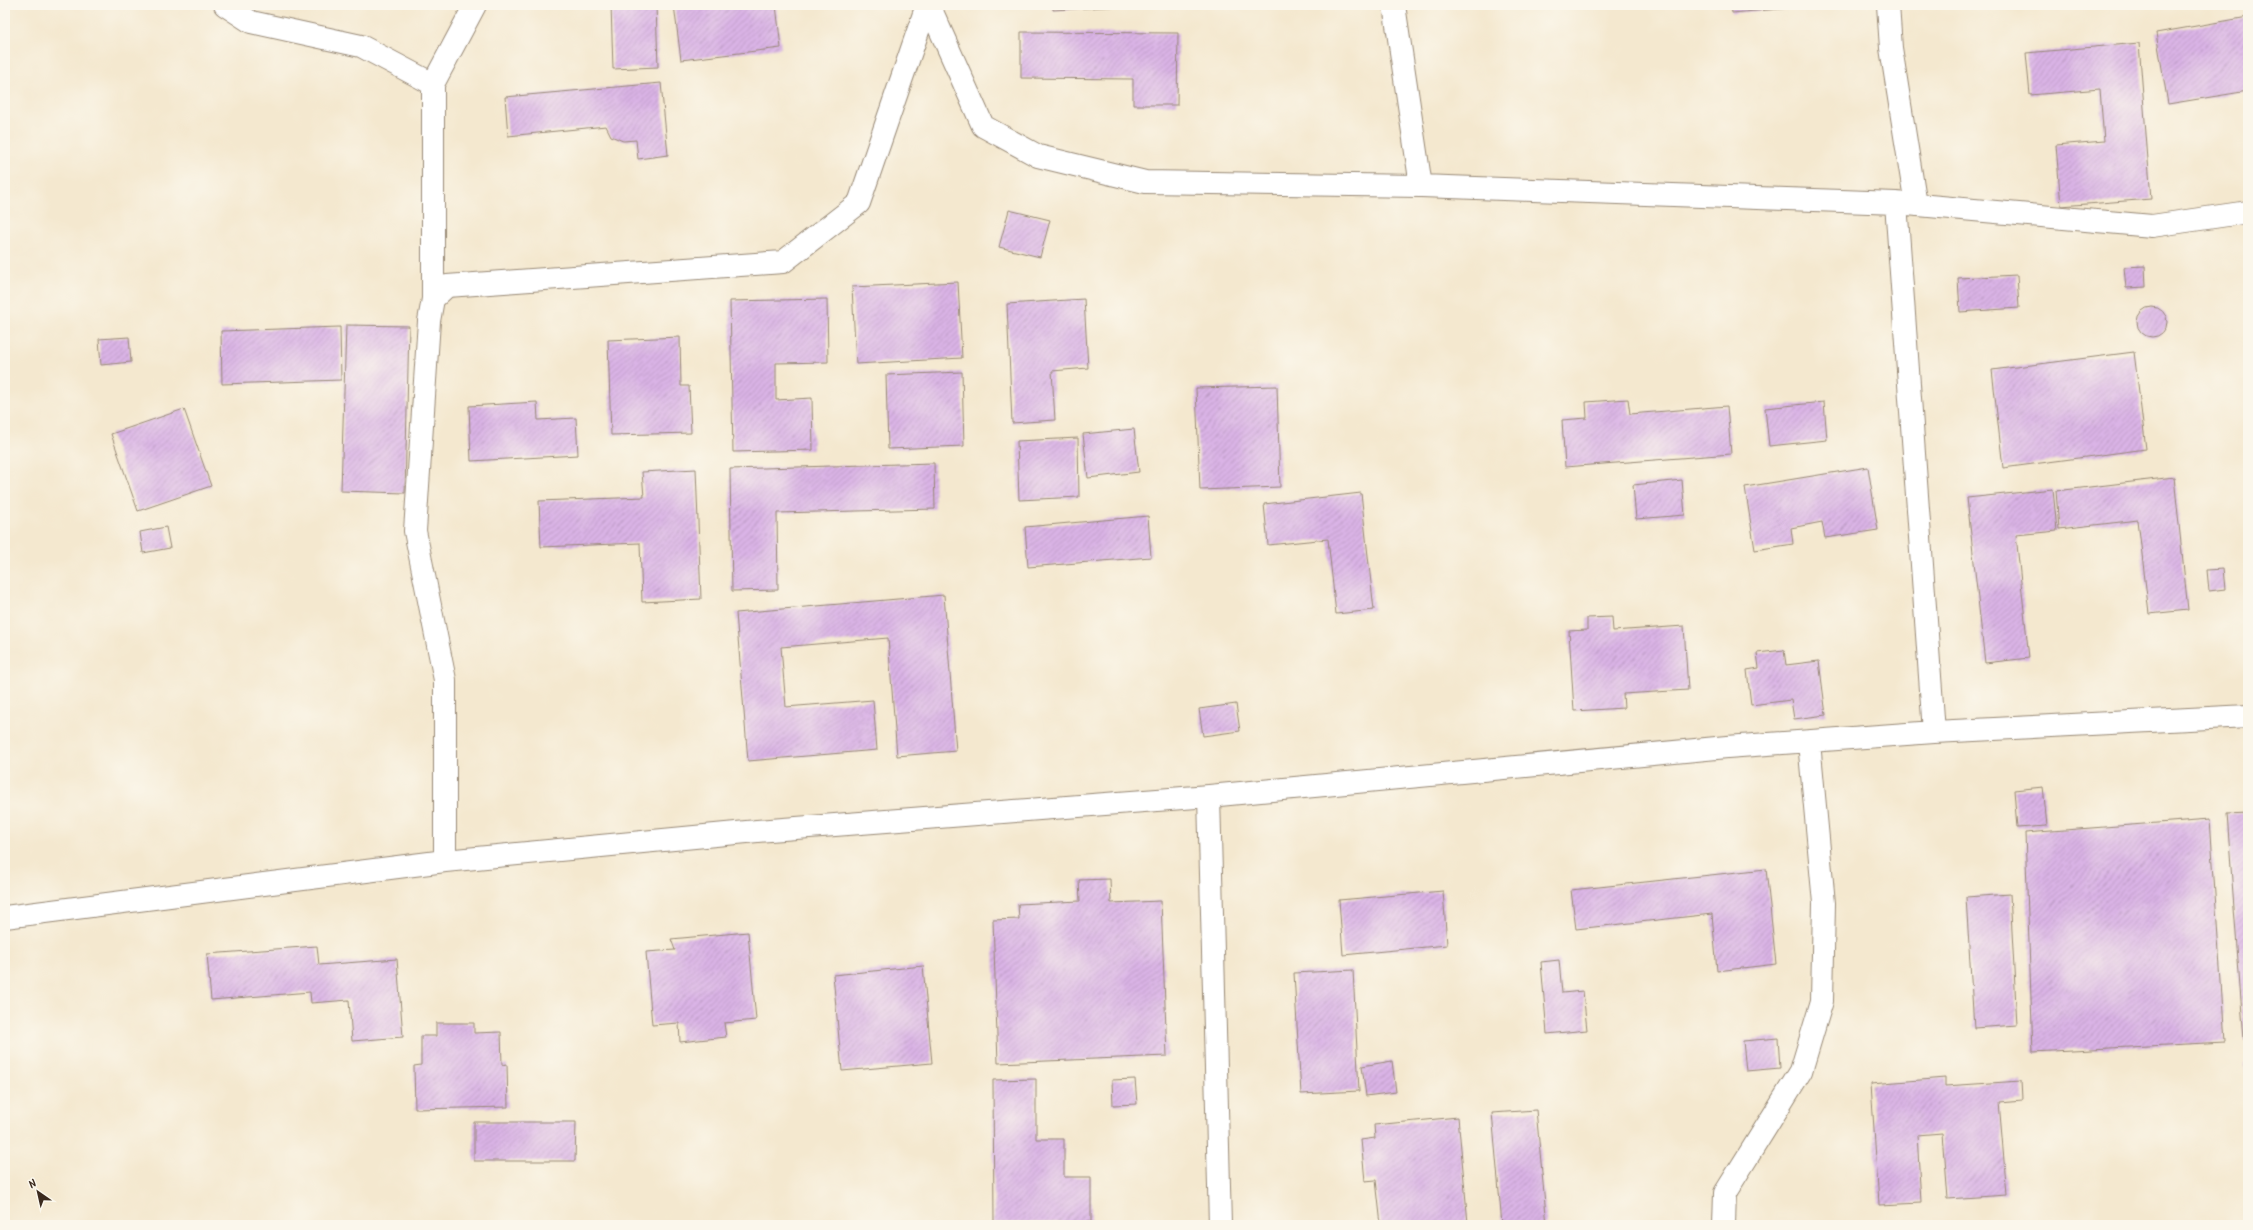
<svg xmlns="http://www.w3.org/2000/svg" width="2253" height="1230" viewBox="0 0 2253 1230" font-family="Kalam,sans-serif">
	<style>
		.building { fill: url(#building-hatch) }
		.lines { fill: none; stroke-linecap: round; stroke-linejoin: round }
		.street-casing { stroke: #988976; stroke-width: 24 }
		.street { stroke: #fff; stroke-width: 22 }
	</style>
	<defs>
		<pattern id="building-hatch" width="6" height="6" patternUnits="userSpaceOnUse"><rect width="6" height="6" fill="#dab4e6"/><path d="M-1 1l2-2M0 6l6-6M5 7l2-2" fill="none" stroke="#b293ba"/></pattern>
	</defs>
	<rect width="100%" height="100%" fill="#fbf7ec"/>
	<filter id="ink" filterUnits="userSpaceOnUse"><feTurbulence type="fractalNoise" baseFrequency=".025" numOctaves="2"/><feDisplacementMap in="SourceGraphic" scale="8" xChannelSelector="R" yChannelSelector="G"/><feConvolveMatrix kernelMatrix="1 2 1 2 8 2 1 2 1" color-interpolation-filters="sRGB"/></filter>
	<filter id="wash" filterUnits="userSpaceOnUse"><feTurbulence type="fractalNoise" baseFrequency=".012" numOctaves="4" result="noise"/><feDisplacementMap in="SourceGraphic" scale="16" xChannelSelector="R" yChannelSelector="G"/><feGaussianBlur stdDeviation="0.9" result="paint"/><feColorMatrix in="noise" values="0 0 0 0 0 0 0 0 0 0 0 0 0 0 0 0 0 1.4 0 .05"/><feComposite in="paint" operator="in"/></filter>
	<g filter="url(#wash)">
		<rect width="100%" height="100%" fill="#f4e8cf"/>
		<g id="blocks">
			<path class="building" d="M 611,5 L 656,5 L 658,67 L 613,69 Z
				M 674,5 L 776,5 L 781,48 L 681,60 Z
				M 1053,5 L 1123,5 L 1123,6 L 1053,10 Z
				M 1731,5 L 1814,5 L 1815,6 L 1732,13 Z
				M 2052,5 L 2064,5 L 2064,6 L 2052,7 Z
				M 2248,17 L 2248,91 L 2168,104 L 2156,33 Z
				M 1021,32 L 1178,33 L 1177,105 L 1133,105 L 1133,79 L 1021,78 Z
				M 2139,43 L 2151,199 L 2061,206 L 2056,145 L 2104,141 L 2100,89 L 2030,95 L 2026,53 Z
				M 661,83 L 668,155 L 638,159 L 636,140 L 623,141 L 611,136 L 606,126 L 508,136 L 505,97 Z
				M 1009,210 L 1050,220 L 1040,257 L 999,247 Z
				M 2145,266 L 2146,287 L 2126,288 L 2124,267 Z
				M 2017,275 L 2019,308 L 1960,312 L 1958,278 Z
				M 958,282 L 962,358 L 856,364 L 852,287 Z
				M 827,299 L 828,362 L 776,363 L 776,400 L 812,398 L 813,450 L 733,452 L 730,301 Z
				M 1084,299 L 1088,368 L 1052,371 L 1055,420 L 1012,423 L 1007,304 Z
				M2137 322a15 15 0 1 1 30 0a15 15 0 1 1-30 0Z
				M 346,325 L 409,326 L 405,493 L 341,491 Z
				M 340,327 L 341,380 L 222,384 L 221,331 Z
				M 129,337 L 131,362 L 101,365 L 99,339 Z
				M 680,337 L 681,386 L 689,386 L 691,433 L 611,435 L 608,340 Z
				M 2134,352 L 2146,449 L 2003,468 L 1992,370 Z
				M 962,372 L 964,446 L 888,449 L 886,375 Z
				M 1277,386 L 1280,487 L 1200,490 L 1196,388 Z
				M 1628,399 L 1630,414 L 1727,406 L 1731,454 L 1565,467 L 1562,420 L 1587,418 L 1586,402 Z
				M 537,402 L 538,420 L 576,418 L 578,455 L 471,461 L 469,406 Z
				M 1824,402 L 1827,440 L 1769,446 L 1765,408 Z
				M 184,409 L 211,486 L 138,511 L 111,434 Z
				M 1134,429 L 1139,472 L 1088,478 L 1083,434 Z
				M 1078,438 L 1079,497 L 1019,500 L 1017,441 Z
				M 934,463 L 935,509 L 777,513 L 778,590 L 732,591 L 730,469 Z
				M 1868,467 L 1878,530 L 1825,538 L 1822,522 L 1791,528 L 1793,544 L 1755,550 L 1745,487 Z
				M 696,469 L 701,599 L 642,602 L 640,543 L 541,547 L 539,501 L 644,497 L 642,472 Z
				M 2174,477 L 2188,610 L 2149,614 L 2138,520 L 2059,529 L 2056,491 Z
				M 1682,480 L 1685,515 L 1636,519 L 1633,485 Z
				M 2053,489 L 2057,531 L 2016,535 L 2029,658 L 1985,663 L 1967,498 Z
				M 1361,493 L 1374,610 L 1336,614 L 1328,539 L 1268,545 L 1264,504 Z
				M 1148,516 L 1151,557 L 1028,567 L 1025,527 Z
				M 166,527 L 170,548 L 143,553 L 140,532 Z
				M 2223,569 L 2225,589 L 2209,591 L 2207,570 Z
				M 944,595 L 956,751 L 897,756 L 888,638 L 781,647 L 786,707 L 873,700 L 877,750 L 748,761 L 736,613 Z
				M 1612,617 L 1613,631 L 1684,626 L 1688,690 L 1623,694 L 1624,708 L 1574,711 L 1569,631 L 1587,630 L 1587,618 Z
				M 1784,650 L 1786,665 L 1819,661 L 1826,715 L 1794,719 L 1791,700 L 1751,705 L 1747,670 L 1759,668 L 1757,653 Z
				M 1236,704 L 1240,731 L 1203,736 L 1199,709 Z
				M 2043,787 L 2047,826 L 2017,828 L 2014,790 Z
				M 2248,813 L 2248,1040 L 2244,1040 L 2227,814 Z
				M 2210,819 L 2225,1042 L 2033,1052 L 2025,833 Z
				M 1766,869 L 1776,964 L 1717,971 L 1712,914 L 1576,929 L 1571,890 Z
				M 1110,879 L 1111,903 L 1161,901 L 1167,1056 L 998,1063 L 993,920 L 1019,919 L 1018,904 L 1080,901 L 1079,880 Z
				M 1443,891 L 1447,945 L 1343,955 L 1339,900 Z
				M 2010,894 L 2017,1025 L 1974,1028 L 1966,897 Z
				M 748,932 L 756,1020 L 724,1023 L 726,1037 L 680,1042 L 679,1023 L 652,1025 L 646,952 L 675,950 L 671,939 Z
				M 317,946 L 319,965 L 397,959 L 403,1037 L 352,1041 L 349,1000 L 311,1003 L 310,992 L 211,1000 L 207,954 Z
				M 1559,960 L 1562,993 L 1583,991 L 1587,1030 L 1547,1034 L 1541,962 Z
				M 923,966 L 932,1063 L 842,1071 L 833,975 Z
				M 1353,970 L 1359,1091 L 1301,1094 L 1294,973 Z
				M 436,1023 L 474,1023 L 474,1033 L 501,1032 L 502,1065 L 507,1064 L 508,1107 L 415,1109 L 414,1066 L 421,1065 L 421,1036 L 436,1036 Z
				M 1778,1038 L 1780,1068 L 1746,1071 L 1743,1041 Z
				M 1392,1061 L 1396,1092 L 1366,1096 L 1362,1066 Z
				M 2245,1063 L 2248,1063 L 2248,1093 L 2247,1093 Z
				M 1945,1078 L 1945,1086 L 2021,1081 L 2022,1100 L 1999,1102 L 2007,1195 L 1947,1199 L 1942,1133 L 1917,1135 L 1921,1202 L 1879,1204 L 1871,1084 Z
				M 1036,1079 L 1036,1139 L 1064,1139 L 1064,1177 L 1091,1177 L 1091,1222 L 994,1223 L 993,1080 Z
				M 1135,1079 L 1137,1104 L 1113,1105 L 1112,1080 Z
				M 1536,1110 L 1547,1225 L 1502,1225 L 1492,1113 Z
				M 1458,1117 L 1468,1223 L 1381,1225 L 1376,1180 L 1365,1181 L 1361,1140 L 1375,1138 L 1374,1125 Z
				M 474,1122 L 576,1122 L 575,1161 L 474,1161 Z"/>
		</g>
	</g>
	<g filter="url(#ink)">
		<use href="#blocks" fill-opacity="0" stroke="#988976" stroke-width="1"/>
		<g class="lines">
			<g class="street-casing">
				<path id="street" d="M 225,5 L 251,22 L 361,46 L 433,84
					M 929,5 L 983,126 L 1038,156 L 1145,182 L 1421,186 L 1896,203 L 2152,226 L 2248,212
					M 1394,5 L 1421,186
					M 1888,5 L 1891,48 L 1916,205
					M 1896,203 L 1934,732
					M 433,299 L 433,84 L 475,5
					M 1209,796 L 1220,1225
					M 445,861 L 445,680 L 415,531 L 429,321 L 433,299 L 447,286 L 783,262 L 859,203 L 927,5
					M 5,917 L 445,861 L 757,831 L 1209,796 L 1727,747 L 1934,732 L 2248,716
					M 1724,1225 L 1725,1193 L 1801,1071 L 1822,1001 L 1824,903 L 1809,742"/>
			</g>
			<use href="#street" class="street"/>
		</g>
	</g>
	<rect width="2253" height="1230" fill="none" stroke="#fbf7ec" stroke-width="20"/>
	<g transform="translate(38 1192) rotate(326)" stroke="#fbf7ec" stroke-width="3" paint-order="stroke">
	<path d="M0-3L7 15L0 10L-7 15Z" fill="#3b2a1e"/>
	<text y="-6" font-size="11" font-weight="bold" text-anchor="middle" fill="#3b2a1e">N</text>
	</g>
</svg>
